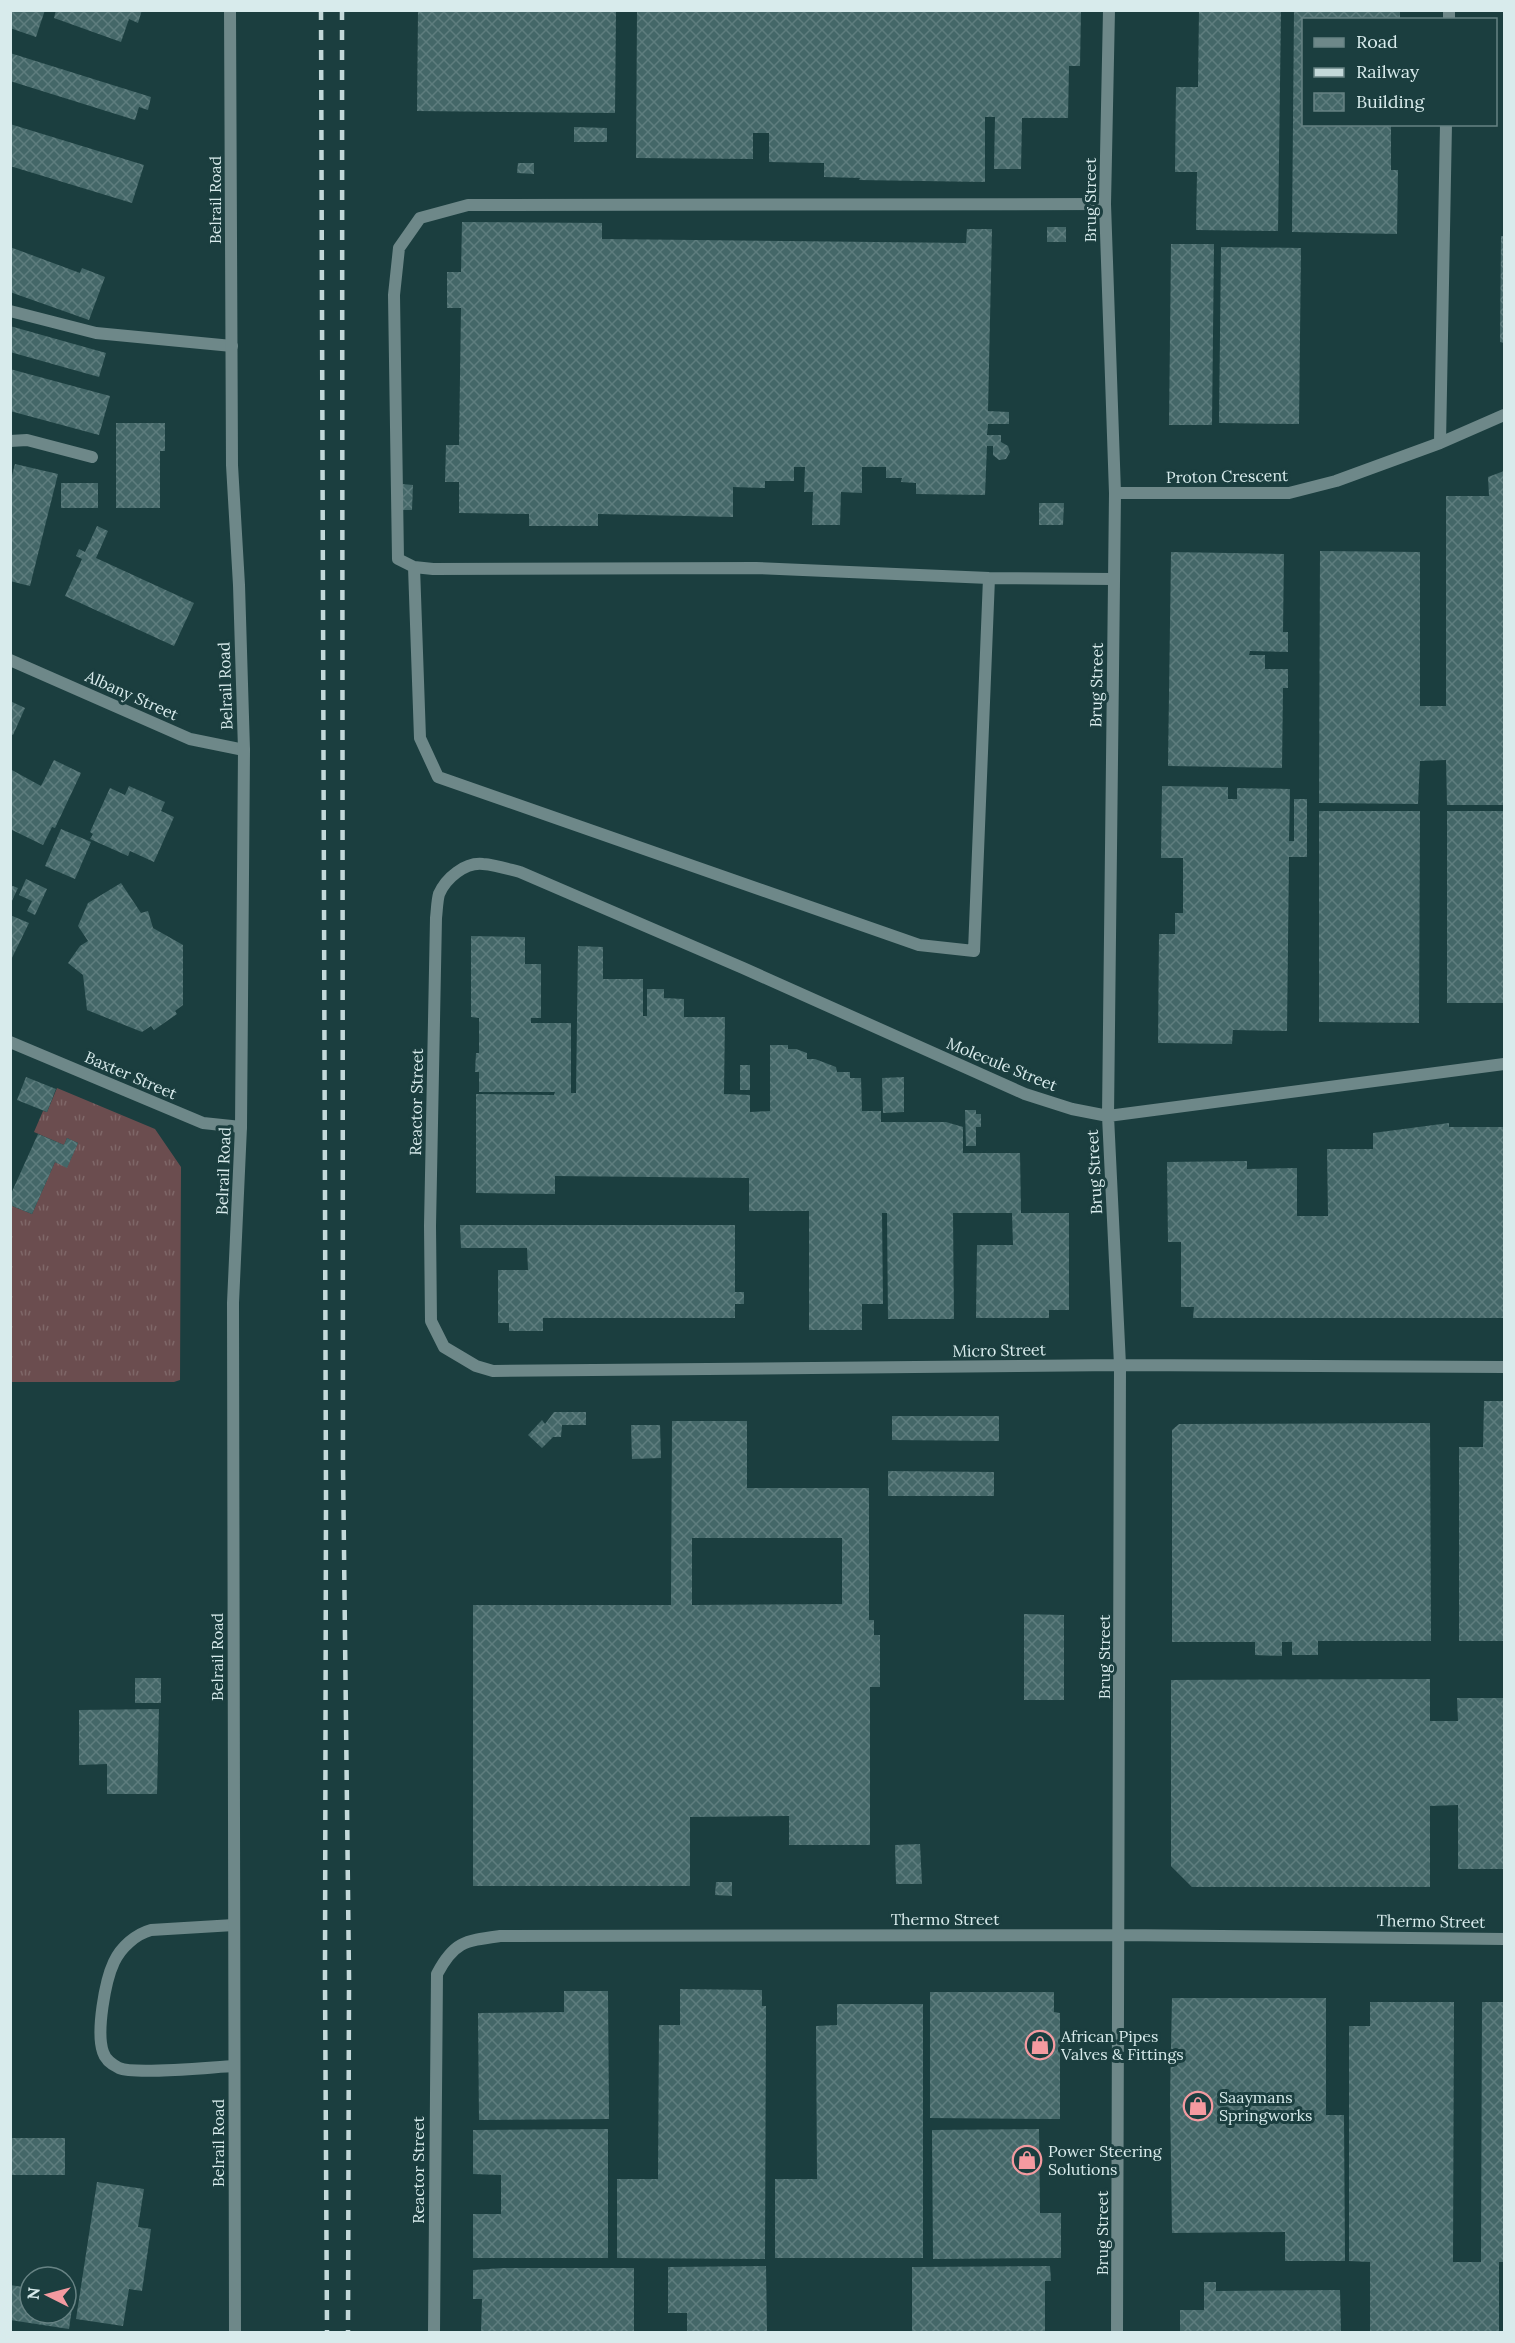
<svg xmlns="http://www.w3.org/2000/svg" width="1515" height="2343" viewBox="0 0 1515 2343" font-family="Lora,serif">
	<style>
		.grass { fill: url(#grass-tufts) }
		.building { fill: url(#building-cross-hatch); fill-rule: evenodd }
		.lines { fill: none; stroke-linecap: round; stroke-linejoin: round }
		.service { stroke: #6e8889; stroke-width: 12 }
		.minor { stroke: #6e8889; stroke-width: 12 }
		.tertiary { stroke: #6e8889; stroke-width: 12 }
		.rail { stroke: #c3d8d9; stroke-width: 4.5; stroke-dasharray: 10 10; stroke-linecap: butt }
		.labels { text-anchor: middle; stroke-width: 6; stroke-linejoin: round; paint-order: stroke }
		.street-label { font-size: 16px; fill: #d8ebec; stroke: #1b3e3f }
		.poi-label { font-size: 16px; fill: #d8ebec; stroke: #1b3e3f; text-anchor: start }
	</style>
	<defs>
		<pattern id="grass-tufts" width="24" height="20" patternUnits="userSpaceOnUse" patternTransform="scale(1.5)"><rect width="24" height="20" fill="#6b4d4f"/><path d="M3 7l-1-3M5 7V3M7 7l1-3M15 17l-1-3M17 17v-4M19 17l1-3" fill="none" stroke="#7f6768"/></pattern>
		<pattern id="building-cross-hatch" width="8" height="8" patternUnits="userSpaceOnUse" patternTransform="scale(1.5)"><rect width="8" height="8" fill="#446768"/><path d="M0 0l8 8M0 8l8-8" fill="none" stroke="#5e7d7e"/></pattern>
	</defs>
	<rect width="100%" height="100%" fill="#1b3e3f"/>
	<path class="grass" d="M 57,1088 L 155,1129 L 181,1167 L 180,1380 L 174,1382 L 11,1382 L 11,1210 L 12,1206 L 32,1214 L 55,1162 L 67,1167 L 78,1143 L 67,1138 L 64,1145 L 34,1132 L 43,1111 L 47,1112 Z"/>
	<path class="building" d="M 10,10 L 45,10 L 36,37 L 10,28 Z
		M 56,10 L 142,10 L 138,23 L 129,19 L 121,42 L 54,18 Z
		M 418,10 L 616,10 L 615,113 L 417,111 Z
		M 637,10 L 1081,10 L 1080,66 L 1069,66 L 1068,118 L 1022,118 L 1021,169 L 994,169 L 995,117 L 985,117 L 985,182 L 859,180 L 860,178 L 824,177 L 824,163 L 769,162 L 769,133 L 753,133 L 753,159 L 636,158 Z
		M 1199,10 L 1281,10 L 1278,231 L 1196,230 L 1197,172 L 1175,172 L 1176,87 L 1198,87 Z
		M 1294,10 L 1400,10 L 1400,20 L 1304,20 L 1304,124 L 1391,124 L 1391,170 L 1398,170 L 1397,234 L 1292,232 Z
		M 10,53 L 151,97 L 148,110 L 139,107 L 135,120 L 10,81 Z
		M 10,124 L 144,165 L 132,203 L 10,166 Z
		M 574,127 L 607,128 L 607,142 L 574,142 Z
		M 518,163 L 534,163 L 534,174 L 517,173 Z
		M 462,222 L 602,223 L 602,239 L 966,243 L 967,229 L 992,229 L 988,411 L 1009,412 L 1009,424 L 988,424 L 987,435 L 1001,435 L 1001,442 L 1008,446 L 1010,452 L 1006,459 L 999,460 L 993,455 L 993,446 L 987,446 L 985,495 L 916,494 L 916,483 L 901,482 L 902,478 L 886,478 L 886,467 L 862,467 L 862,493 L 841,492 L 840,525 L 812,525 L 813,492 L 804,492 L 805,467 L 794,467 L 794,481 L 765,481 L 765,488 L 733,487 L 733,517 L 598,514 L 598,526 L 529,526 L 529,514 L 459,513 L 459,482 L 445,482 L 446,445 L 459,445 L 461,308 L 447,308 L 447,272 L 461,272 Z
		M 1047,227 L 1066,227 L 1066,242 L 1047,242 Z
		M 1501,236 L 1504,236 L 1504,343 L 1500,342 Z
		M 1171,244 L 1214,244 L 1212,425 L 1169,425 Z
		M 10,247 L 80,273 L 82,268 L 105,277 L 89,320 L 10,292 Z
		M 1221,247 L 1301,248 L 1299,424 L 1219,423 Z
		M 10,326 L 106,353 L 99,377 L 10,352 Z
		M 10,369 L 110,396 L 99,435 L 10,411 Z
		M 116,423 L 165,423 L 165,451 L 160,451 L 160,508 L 116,508 Z
		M 15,464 L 58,474 L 30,586 L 10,581 L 10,483 Z
		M 1504,471 L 1504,805 L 1447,805 L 1446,760 L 1420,761 L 1418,804 L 1319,803 L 1320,551 L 1420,552 L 1420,706 L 1446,706 L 1446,496 L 1489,496 L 1488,477 Z
		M 61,483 L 98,483 L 98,508 L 61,508 Z
		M 402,484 L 413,485 L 412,510 L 402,510 Z
		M 1039,503 L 1064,503 L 1063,525 L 1039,525 Z
		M 97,526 L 108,531 L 96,558 L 194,603 L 174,646 L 65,596 L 82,559 L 76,556 L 79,549 L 85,552 Z
		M 1171,552 L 1284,554 L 1283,632 L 1288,632 L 1288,652 L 1250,651 L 1249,655 L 1265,655 L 1265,669 L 1288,669 L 1288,688 L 1283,688 L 1282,768 L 1168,766 Z
		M 10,701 L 25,708 L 13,735 L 10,734 Z
		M 54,760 L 81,773 L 55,828 L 52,827 L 43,845 L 10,829 L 10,769 L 41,786 Z
		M 129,786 L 165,802 L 161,811 L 174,817 L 154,862 L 130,851 L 128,856 L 90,839 L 93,834 L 90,832 L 110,788 L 125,795 Z
		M 1162,786 L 1228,787 L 1228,799 L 1237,799 L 1237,788 L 1290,789 L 1289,841 L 1294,841 L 1294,799 L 1307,799 L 1307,857 L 1289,857 L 1287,1031 L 1233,1030 L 1232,1044 L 1158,1043 L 1159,934 L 1175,934 L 1175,913 L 1183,913 L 1183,858 L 1161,858 Z
		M 1319,811 L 1420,811 L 1419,1023 L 1319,1022 Z
		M 1447,811 L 1504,811 L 1504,1003 L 1447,1003 Z
		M 61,829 L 91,842 L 75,879 L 45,866 Z
		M 26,879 L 47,889 L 35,915 L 27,911 L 32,901 L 19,895 Z
		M 121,883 L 141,913 L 148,911 L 153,928 L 183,945 L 183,1005 L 175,1011 L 177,1014 L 154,1030 L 151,1026 L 142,1032 L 87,1010 L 83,975 L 68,963 L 80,946 L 88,941 L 78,926 L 88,903 Z
		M 10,885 L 18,888 L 10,905 Z
		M 10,915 L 29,923 L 10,962 Z
		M 471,936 L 525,937 L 525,964 L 541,964 L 541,1018 L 531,1018 L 531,1023 L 571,1023 L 571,1093 L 576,1093 L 578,946 L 603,947 L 603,979 L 643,979 L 643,1016 L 647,1016 L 647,989 L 664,989 L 664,998 L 684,999 L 684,1017 L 725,1017 L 724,1094 L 750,1095 L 750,1112 L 770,1111 L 770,1045 L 788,1045 L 788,1049 L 796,1049 L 807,1053 L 807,1059 L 815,1059 L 836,1067 L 837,1072 L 850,1072 L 850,1078 L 861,1078 L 862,1111 L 881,1111 L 881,1122 L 946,1122 L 963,1127 L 963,1153 L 1020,1153 L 1021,1213 L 1069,1213 L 1069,1310 L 1049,1310 L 1049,1318 L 976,1318 L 977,1245 L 1013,1245 L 1012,1213 L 953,1213 L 954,1319 L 888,1319 L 887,1213 L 882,1213 L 883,1304 L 862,1304 L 862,1330 L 809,1330 L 809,1211 L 749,1211 L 749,1178 L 555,1176 L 555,1194 L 476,1193 L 476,1094 L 554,1095 L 555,1092 L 479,1092 L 479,1072 L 475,1072 L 476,1053 L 479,1053 L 479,1018 L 471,1017 Z
		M 740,1065 L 750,1065 L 750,1090 L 740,1090 Z
		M 26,1077 L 56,1089 L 47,1112 L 17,1100 Z
		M 904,1077 L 904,1112 L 883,1113 L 882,1078 Z
		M 965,1110 L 976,1110 L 976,1114 L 981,1114 L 981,1127 L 976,1127 L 976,1146 L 966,1146 Z
		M 1449,1123 L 1449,1127 L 1504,1127 L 1504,1318 L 1193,1318 L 1194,1307 L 1181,1307 L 1181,1242 L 1168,1242 L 1167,1162 L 1247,1161 L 1247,1169 L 1297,1168 L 1297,1216 L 1328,1216 L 1327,1149 L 1373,1149 L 1373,1133 Z
		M 38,1134 L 64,1145 L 67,1138 L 78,1143 L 67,1168 L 55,1162 L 32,1214 L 10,1205 L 10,1196 Z
		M 460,1225 L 735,1225 L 735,1292 L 744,1292 L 744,1304 L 735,1304 L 735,1318 L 543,1318 L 543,1331 L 509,1331 L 509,1323 L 498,1323 L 498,1270 L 528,1270 L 527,1248 L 461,1248 Z
		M 1484,1401 L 1504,1401 L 1504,1641 L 1459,1641 L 1459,1447 L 1483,1447 Z
		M 554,1412 L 586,1412 L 586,1425 L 562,1425 L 561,1437 L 553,1437 L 542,1448 L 528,1435 L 542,1420 L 545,1424 Z
		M 892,1416 L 999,1416 L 999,1441 L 892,1440 Z
		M 672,1421 L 747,1421 L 747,1488 L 869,1488 L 869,1620 L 874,1620 L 874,1635 L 880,1635 L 880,1687 L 870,1687 L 870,1845 L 789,1845 L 789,1816 L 690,1817 L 690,1886 L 473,1886 L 473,1605 L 671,1605 ZM 692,1538 L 842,1538 L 842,1604 L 692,1605 Z
		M 1430,1423 L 1431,1641 L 1318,1641 L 1318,1655 L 1292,1655 L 1292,1642 L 1282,1642 L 1282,1656 L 1255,1655 L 1255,1642 L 1172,1642 L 1172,1430 L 1179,1424 Z
		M 631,1425 L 660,1425 L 661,1458 L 632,1459 Z
		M 888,1471 L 994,1472 L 994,1496 L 888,1496 Z
		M 1024,1614 L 1064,1615 L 1064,1700 L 1024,1700 Z
		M 135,1678 L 161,1678 L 161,1703 L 135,1703 Z
		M 1430,1679 L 1430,1721 L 1458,1721 L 1457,1698 L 1504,1698 L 1504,1869 L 1458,1869 L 1458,1805 L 1430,1806 L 1430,1887 L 1192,1887 L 1171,1866 L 1171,1680 Z
		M 159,1709 L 157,1794 L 107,1794 L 107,1764 L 79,1765 L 79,1710 Z
		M 920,1844 L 922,1884 L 896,1884 L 895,1845 Z
		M 716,1882 L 732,1882 L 732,1896 L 715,1895 Z
		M 680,1989 L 762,1990 L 762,2006 L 766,2006 L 765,2259 L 617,2258 L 617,2179 L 658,2179 L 659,2025 L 680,2025 Z
		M 564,1991 L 608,1991 L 609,2119 L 479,2120 L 478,2013 L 564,2012 Z
		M 930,1992 L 1054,1992 L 1054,2012 L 1060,2013 L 1060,2119 L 930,2118 Z
		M 1172,1998 L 1326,1998 L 1326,2115 L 1344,2115 L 1345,2261 L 1285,2261 L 1285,2232 L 1172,2233 L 1170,2097 Z
		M 1370,2002 L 1454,2002 L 1453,2262 L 1481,2262 L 1482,2002 L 1504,2002 L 1504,2262 L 1499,2262 L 1499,2332 L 1370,2332 L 1370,2262 L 1349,2261 L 1349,2026 L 1370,2026 Z
		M 837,2004 L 923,2004 L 923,2258 L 775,2258 L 775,2179 L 817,2179 L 816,2026 L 837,2025 Z
		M 608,2129 L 608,2258 L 473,2258 L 473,2214 L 501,2214 L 501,2175 L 473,2174 L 473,2130 Z
		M 1039,2129 L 1040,2213 L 1061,2213 L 1061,2258 L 933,2259 L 932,2130 Z
		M 10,2138 L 65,2138 L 65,2175 L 10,2175 Z
		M 97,2182 L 144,2189 L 138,2227 L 151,2229 L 142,2291 L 129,2289 L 123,2326 L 76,2319 Z
		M 766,2266 L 767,2332 L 687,2332 L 687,2313 L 668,2313 L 668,2267 Z
		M 1050,2266 L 1051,2281 L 1045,2281 L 1045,2332 L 912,2332 L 912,2267 Z
		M 503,2268 L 634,2268 L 634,2332 L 481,2332 L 482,2299 L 473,2299 L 473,2270 Z
		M 1204,2282 L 1216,2282 L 1216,2291 L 1340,2290 L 1341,2332 L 1180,2332 L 1180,2310 L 1204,2310 Z
		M 10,2285 L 30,2288 L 30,2313 L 66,2313 L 66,2293 L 74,2295 L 69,2329 L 10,2320 Z"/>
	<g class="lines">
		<path class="service" d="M 1105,204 L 468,205 L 420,218 L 399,248 L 394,295 L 398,559 L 414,567 L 433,569 L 756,568 L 989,578 L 1113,579
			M 10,311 L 96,333 L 232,346
			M 10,441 L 27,440 L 92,457
			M 414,567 L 420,738 L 438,777 L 919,945 L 974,951 L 989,578
			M 234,1925 L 151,1930 C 136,1934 121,1947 114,1962 C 105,1981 96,2032 103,2052 C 105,2059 113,2065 119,2068 C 135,2075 212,2067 234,2066"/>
		<path class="minor" d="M 1109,10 L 1105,204 L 1115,493 L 1108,1116 L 1120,1365 L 1117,2332
			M 1449,20 L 1449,10
			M 1440,443 L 1446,124
			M 1115,493 L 1289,493 L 1336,481 L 1440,443 L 1504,415
			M 10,660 L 190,739 L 244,750
			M 10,1042 L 203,1123 L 241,1127
			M 1504,1064 L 1108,1116 L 1072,1109 L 1025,1094 L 743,968 L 520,872 C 508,869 496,865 483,864 C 465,862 446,878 439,894 C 437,901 437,910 436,918 L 430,1226 L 431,1321 L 444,1347 L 476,1366 L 493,1371 L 1120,1365 L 1504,1367
			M 434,2332 L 437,1974 C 454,1942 464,1941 500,1936 L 1120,1935 L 1504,1939"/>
		<path class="tertiary" d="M 230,10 L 232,465 L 239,585 L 244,750 L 241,1127 L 233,1303 L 235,2332"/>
		<path class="rail" d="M 321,10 L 326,1498 L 325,1979 L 327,2332
			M 342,10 L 343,1465 L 349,1977 L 348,2332"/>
	</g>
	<defs>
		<g id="shop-ring" transform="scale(1.5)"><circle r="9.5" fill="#1b3e3f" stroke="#f49aa0" stroke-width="1.5"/><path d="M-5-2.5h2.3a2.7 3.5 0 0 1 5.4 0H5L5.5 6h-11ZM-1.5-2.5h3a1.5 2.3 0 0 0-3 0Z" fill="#f49aa0"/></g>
	</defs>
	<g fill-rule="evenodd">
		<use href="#shop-ring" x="1040" y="2045"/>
		<use href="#shop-ring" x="1198" y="2106"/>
		<use href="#shop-ring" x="1027" y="2160"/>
	</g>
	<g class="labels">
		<g class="street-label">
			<text transform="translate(215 200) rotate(-90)" y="6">Belrail Road</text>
			<text transform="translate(1090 200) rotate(-90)" y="6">Brug Street</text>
			<text transform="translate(1227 476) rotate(-1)" y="6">Proton Crescent</text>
			<text transform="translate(1096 685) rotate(-89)" y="6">Brug Street</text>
			<text transform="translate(225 686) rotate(-92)" y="6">Belrail Road</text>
			<text transform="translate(132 695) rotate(24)" y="6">Albany Street</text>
			<text transform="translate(1002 1064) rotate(22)" y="6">Molecule Street</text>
			<text transform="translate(131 1075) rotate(23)" y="6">Baxter Street</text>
			<text transform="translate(416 1102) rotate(-89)" y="6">Reactor Street</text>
			<text transform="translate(223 1171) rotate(-88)" y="6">Belrail Road</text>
			<text transform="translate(1094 1172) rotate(-93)" y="6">Brug Street</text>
			<text transform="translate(999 1350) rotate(-1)" y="6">Micro Street</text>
			<text transform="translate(217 1657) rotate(-90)" y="6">Belrail Road</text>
			<text transform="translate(1104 1657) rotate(-90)" y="6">Brug Street</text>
			<text x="945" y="1925">Thermo Street</text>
			<text transform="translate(1431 1921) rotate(1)" y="6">Thermo Street</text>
			<text transform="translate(218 2143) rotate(-90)" y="6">Belrail Road</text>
			<text transform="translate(418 2170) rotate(-90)" y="6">Reactor Street</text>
			<text transform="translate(1102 2233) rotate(-90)" y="6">Brug Street</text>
		</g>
		<g class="poi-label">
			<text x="1061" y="2042">African Pipes<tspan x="1061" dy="18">Valves &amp; Fittings</tspan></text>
			<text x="1219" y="2103">Saaymans<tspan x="1219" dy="18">Springworks</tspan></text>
			<text x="1048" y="2157">Power Steering<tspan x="1048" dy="18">Solutions</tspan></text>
		</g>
	</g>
	<rect width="1515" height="2343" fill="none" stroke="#d8ebec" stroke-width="24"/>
	<rect x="1302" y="18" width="195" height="108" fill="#1b3e3f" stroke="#678384" stroke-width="1.5"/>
	<rect x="1314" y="38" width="30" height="9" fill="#6e8889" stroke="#678384" stroke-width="1.5"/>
	<text x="1356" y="48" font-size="18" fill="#d8ebec">Road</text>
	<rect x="1314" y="68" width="30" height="9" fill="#c3d8d9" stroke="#678384" stroke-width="1.5"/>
	<text x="1356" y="78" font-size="18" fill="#d8ebec">Railway</text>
	<rect x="1314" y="93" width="30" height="18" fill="url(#building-cross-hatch)" stroke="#678384" stroke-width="1.5"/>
	<text x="1356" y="108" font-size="18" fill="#d8ebec">Building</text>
	<g transform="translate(48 2295) rotate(276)"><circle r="28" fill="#1b3e3f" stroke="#678384" stroke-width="1.5"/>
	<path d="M0-4.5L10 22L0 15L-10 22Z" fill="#f49aa0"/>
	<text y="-9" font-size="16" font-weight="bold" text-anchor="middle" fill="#d8ebec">N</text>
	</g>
</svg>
